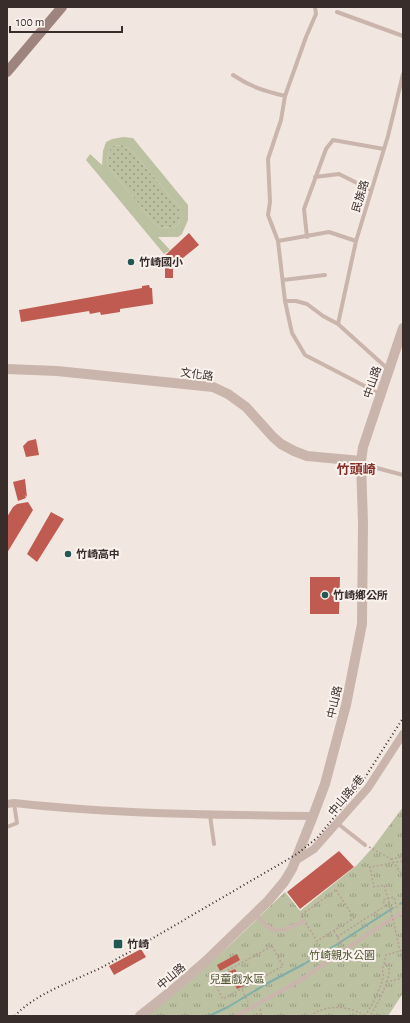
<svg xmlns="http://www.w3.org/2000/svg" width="410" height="1023" viewBox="0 0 410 1023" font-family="'Alegreya Sans','Noto Sans TC',sans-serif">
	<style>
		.grass { fill: url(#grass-dots) }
		.park { fill: url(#park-tufts) }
		.pitch { fill: #bbc1a1; fill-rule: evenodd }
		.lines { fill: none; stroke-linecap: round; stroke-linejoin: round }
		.stream { stroke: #81aea9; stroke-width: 2 }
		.building { fill: #c05b51 }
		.path { stroke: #b69f97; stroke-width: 1.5; stroke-dasharray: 2 2; stroke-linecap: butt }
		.service { stroke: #cab5ac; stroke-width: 4 }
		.minor { stroke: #cab5ac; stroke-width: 8 }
		.tertiary { stroke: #cab5ac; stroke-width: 10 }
		.secondary { stroke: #9e847e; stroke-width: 10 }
		.rail { stroke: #392d2b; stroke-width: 2; stroke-dasharray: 1 3; stroke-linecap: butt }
		.path-bridge { stroke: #b69f97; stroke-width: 1.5; stroke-dasharray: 2 2; stroke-linecap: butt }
		.poi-dot { fill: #225854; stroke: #faf2ed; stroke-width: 1.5 }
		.labels { text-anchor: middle; stroke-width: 4; stroke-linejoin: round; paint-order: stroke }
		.street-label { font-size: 11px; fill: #392d2b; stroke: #faf2ed }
		.poi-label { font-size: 11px; font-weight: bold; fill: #392d2b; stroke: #faf2ed; text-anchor: start }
		.park-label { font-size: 11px; fill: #4d5630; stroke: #faf2ed }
		.quarter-label { font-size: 13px; font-weight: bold; fill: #843028; stroke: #faf2ed }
	</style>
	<defs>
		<pattern id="grass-dots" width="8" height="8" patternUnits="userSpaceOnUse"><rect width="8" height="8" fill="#bbc1a1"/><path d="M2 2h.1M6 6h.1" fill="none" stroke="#999d83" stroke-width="1.8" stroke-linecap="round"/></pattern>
		<pattern id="park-tufts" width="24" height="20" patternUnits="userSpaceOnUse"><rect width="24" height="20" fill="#bbc1a1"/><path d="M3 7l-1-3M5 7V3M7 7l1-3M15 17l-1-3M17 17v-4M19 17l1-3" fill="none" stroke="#999d83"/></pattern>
	</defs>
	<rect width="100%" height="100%" fill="#f2e7e0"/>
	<path class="grass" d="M 122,145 L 130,149 L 180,208 L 180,220 L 177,226 L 172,228 L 160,227 L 154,223 L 107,165 L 108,155 L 110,149 L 112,146 Z"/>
	<path class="park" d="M 403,807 L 403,993 L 388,1016 L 146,1016 C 197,979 240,935 285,892 L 300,911 L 357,865 L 374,846 Z"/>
	<path class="pitch" d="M 123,137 L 133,138 L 188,205 L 188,220 L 182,234 L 178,237 L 158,237 L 170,250 L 164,254 L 86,160 L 90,154 L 102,165 L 103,151 L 106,142 L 112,139 ZM 122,145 L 130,149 L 180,208 L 180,220 L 177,226 L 172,228 L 160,227 L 154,223 L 107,165 L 108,155 L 110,149 L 113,146 Z"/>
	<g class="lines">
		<path class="stream" d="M 400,904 L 403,902
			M 209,1016 L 228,1007 L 266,984 L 304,964 L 336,945 L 393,908"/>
	</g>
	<path class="building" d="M 189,233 L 199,245 L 173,266 L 173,278 L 165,278 L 165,268 L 159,261 Z
		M 149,285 L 150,288 L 152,288 L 153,304 L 120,309 L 120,312 L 101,315 L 100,312 L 90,314 L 89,311 L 21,322 L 19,310 L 142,288 L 142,286 Z
		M 36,439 L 39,455 L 26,457 L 23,446 L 28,441 Z
		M 25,479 L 27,497 L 25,495 L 26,498 L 18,501 L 13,482 Z
		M 28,502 L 33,510 L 7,553 L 7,517 L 13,507 L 17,504 Z
		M 51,512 L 64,519 L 37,562 L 27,554 Z
		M 310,577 L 340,577 L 339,614 L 310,614 Z
		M 339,851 L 354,867 L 300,909 L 287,892 Z
		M 141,949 L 146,957 L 114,975 L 109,966 Z
		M 237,954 L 240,960 L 220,971 L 217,965 Z
		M 235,969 L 244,986 L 237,989 L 228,972 Z"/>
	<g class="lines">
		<path class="path" d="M 369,847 L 391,859 L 403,876
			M 391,859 L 403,857
			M 336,890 L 354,918 L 317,941 L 301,915 Z
			M 389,903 L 384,885 L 374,887 L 370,867 L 403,861
			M 334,931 L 342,945
			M 337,937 L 385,906 L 383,900 L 394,897 L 397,909
			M 272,946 L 283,966 L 223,999 L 212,979 Z
			M 384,964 L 386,955 L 403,950
			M 386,982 L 403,978
			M 242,990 L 248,1002
			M 260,1009 L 262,1016
			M 310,1016 C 327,1004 348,1005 365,1016
			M 365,1016 C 371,1007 381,988 383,977 C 384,972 381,970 384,965 L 387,964 L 389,965 C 391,979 378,1004 370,1016"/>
		<path class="service" d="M 315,7 L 316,14 L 306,37 L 285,96 L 281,120 L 268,159 L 270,202 L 268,215 L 278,241 L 285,301 L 296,301 L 307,304 L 323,316 L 338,324 L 389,370
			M 337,12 L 403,36
			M 233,75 C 251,87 264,91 285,96
			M 315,177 L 339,174 L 371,190
			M 307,237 L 304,209 L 326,149 L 333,140 L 384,149
			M 278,241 L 329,232 L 356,241
			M 283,280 L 325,275
			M 285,301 L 292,333 L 305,355 L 380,394
			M 338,324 L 356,241 L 388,136 L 403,74
			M 362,462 L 373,467 L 403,475
			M 210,815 L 214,844
			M 337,823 L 365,845
			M 7,827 L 17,823 L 14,803
			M 255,913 C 272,937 280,932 304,921
			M 236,1016 L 299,981 L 368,934 L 403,912"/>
		<path class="minor" d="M 7,804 L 14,803 C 113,814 214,815 313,816
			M 295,861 L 314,849 L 368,788 L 403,734"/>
		<path class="tertiary" d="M 7,369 L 57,371 L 213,387 L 228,394 L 246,407 L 273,437 L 281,444 L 294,451 L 307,456 L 361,461
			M 140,1016 L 169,993 L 206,961 L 268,901 L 284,882 L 292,869 L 313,816 L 325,784 L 346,705 L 362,624 L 363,524 L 361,461 L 363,447 L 403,328"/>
		<path class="secondary" d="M 7,72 L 62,7"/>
		<path class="rail" d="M 15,1016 C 32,996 70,982 94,971 C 104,967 114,960 124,955 L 297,854 L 317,838 L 357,790 L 403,718"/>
		<path class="path-bridge" d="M 389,903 L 403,963"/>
	</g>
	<g class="poi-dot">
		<circle cx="131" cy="262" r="4"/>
		<circle cx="68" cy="554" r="4"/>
		<circle cx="325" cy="595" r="4"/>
		<rect x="113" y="939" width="10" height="10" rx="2"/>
	</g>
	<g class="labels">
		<g class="street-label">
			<text transform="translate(360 196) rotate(-73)" y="4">民族路</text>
			<text transform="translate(197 374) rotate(8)" y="4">文化路</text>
			<text transform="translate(372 382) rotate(-71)" y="4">中山路</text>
			<text transform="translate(334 702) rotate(-77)" y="4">中山路</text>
			<text transform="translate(346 795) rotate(-50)" y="4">中山路6巷</text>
			<text transform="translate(171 976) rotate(-40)" y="4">中山路</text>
		</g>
		<g class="poi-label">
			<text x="139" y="266">竹崎國小</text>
			<text x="76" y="558">竹崎高中</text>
			<text x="333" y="599">竹崎鄉公所</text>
			<text x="127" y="948">竹崎</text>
		</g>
		<g class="park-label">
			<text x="342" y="959">竹崎親水公園</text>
			<text x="237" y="983">兒童戲水區</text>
		</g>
		<g class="quarter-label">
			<text x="356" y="474">竹頭崎</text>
		</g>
	</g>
	<rect width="410" height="1023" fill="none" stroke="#392d2b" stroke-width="16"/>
	<path d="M10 26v6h112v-6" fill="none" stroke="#392d2b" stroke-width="2"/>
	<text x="16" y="26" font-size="12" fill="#392d2b" stroke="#faf2ed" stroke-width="3" paint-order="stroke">100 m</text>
</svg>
